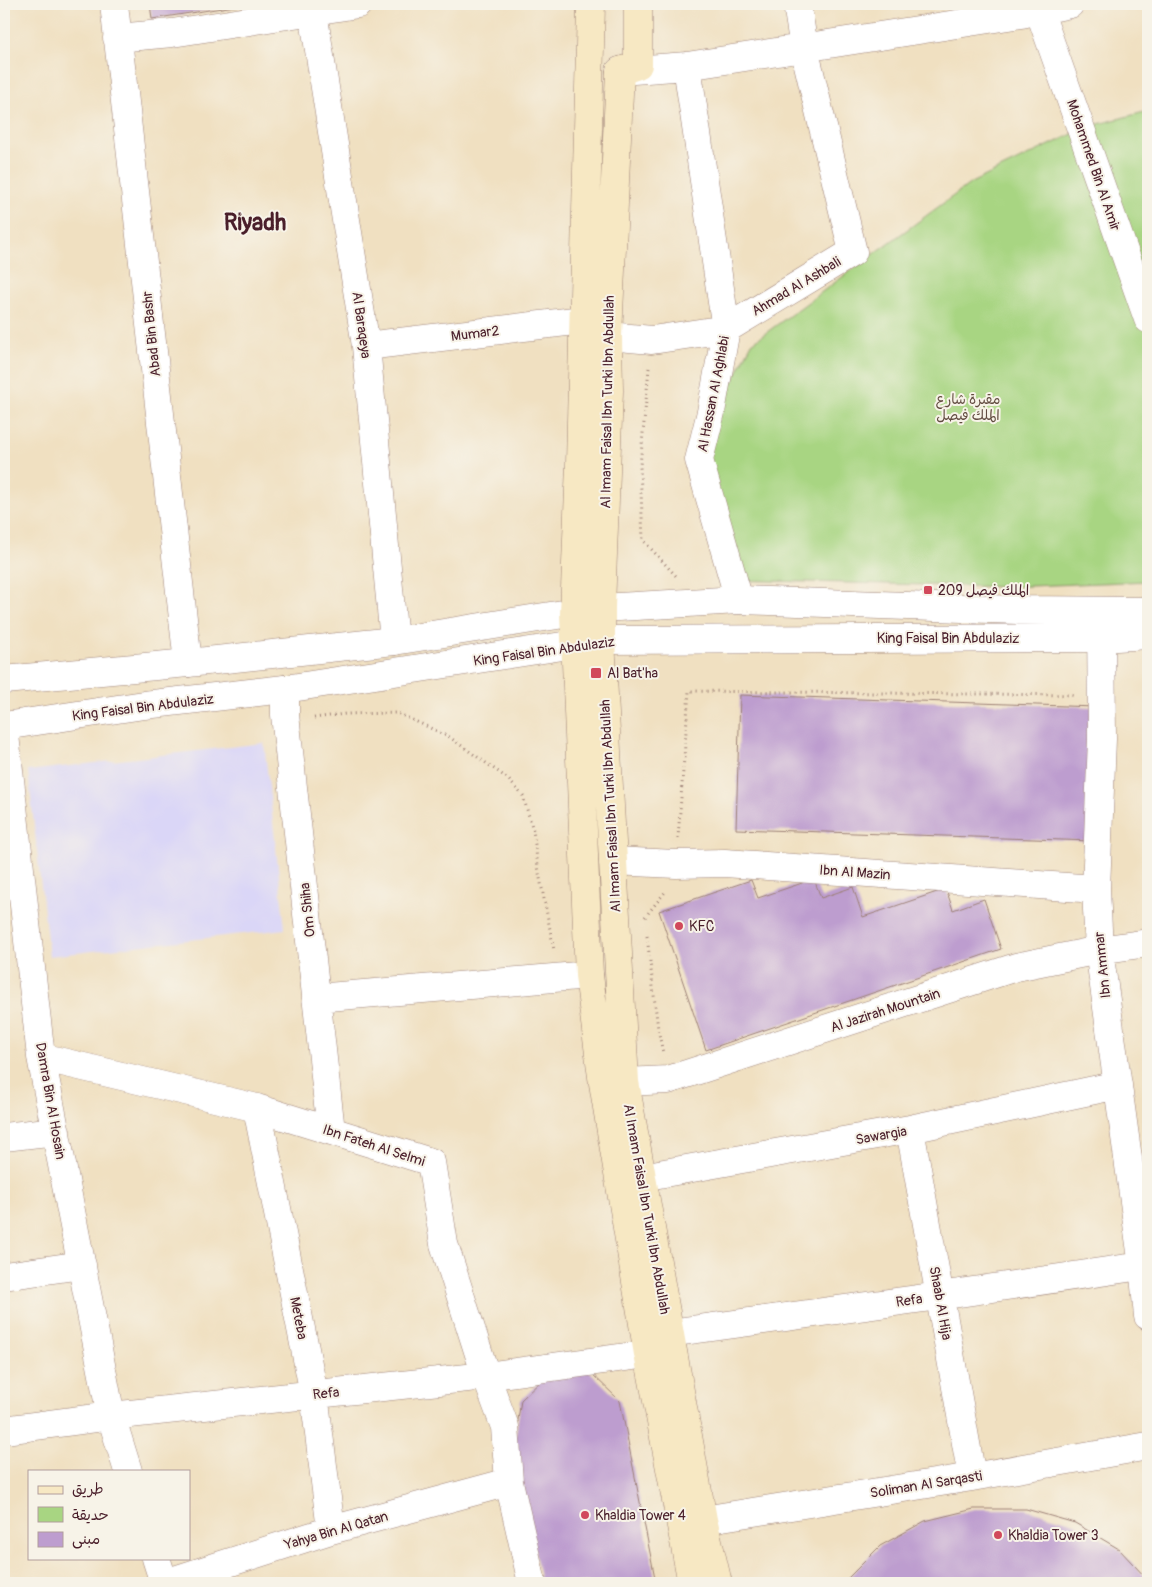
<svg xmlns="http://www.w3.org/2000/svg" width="1152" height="1587" viewBox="0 0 1152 1587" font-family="Pangolin,'Playpen Sans Arabic',sans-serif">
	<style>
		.built { fill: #dad6f7 }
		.green { fill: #a8d582; stroke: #797a56 }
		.building { fill: #bd9dcf }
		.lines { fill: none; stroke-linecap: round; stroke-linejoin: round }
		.minor-casing { stroke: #9d8076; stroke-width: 29 }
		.tertiary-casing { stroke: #9d8076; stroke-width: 29 }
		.secondary-casing { stroke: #9d8076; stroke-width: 29 }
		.path { stroke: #9d8076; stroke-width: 3; stroke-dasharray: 1 4; stroke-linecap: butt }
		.minor { stroke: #fff; stroke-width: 28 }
		.tertiary { stroke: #fff; stroke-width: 28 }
		.secondary { stroke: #f7e8c3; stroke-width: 28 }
		.poi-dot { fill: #d1495b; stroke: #f7f3e8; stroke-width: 2 }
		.labels { text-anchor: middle; stroke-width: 4; stroke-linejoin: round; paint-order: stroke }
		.street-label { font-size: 14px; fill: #4a1f2b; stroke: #f7f3e8 }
		.park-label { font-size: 14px; fill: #624c41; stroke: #f7f3e8 }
		.poi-label { font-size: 14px; fill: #4a1f2b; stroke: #f7f3e8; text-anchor: start }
		.town-label { font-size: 24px; font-weight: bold; fill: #4a1f2b; stroke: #f7f3e8 }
	</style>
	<rect width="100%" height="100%" fill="#f7f3e8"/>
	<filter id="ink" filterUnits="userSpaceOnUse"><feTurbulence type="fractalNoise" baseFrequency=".02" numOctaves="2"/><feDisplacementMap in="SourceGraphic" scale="10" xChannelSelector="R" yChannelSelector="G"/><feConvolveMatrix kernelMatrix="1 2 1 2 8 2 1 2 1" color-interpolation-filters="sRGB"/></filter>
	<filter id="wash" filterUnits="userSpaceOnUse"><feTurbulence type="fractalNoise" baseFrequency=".0096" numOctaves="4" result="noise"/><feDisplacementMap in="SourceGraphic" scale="20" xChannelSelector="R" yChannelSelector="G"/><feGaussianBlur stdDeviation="1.12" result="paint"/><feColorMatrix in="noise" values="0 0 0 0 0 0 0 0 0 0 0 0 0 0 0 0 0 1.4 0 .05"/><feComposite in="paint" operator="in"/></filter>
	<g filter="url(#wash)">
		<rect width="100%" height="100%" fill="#f0e0c1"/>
		<path class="built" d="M 264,743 L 285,929 L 49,956 L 28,771 Z"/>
		<path class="green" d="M 1148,111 L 1148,581 L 1006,587 L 731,580 L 701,444 L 752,343 L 971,183 L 1087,127 Z"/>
		<g id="blocks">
			<path class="building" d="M 150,4 L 241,4 L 241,5 L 152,19 Z
				M 740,695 L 1096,707 L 1092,841 L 736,829 Z
				M 814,879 L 821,898 L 853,887 L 863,917 L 946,889 L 953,910 L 984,899 L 1001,949 L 706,1050 L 659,911 L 751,880 L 758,898 Z
				M 588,1370 L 620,1401 L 656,1583 L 541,1583 L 514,1447 L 521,1400 L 547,1375 Z
				M 974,1509 L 1026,1509 L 1075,1523 L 1119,1549 L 1148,1580 L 1148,1583 L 843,1583 L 880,1546 L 925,1521 Z"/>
		</g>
	</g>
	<g filter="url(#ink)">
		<use href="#blocks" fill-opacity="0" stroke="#9d8076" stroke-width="1"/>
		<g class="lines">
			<g class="minor-casing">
				<path id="minor" d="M 114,4 L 188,663
					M 1039,10 L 1148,319
					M 313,12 L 366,346 L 394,641
					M 117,38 L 172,33 L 358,4
					M 687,66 L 726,329 L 711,412 L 699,460 L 739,600
					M 620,71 L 687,66 L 1021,14 L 1070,4
					M 608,336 L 652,340 L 726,329 L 853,252 L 804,48 L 797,4
					M 366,346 L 583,320
					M 1101,614 L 1102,739 L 1096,889 L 1099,950 L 1143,1266 L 1148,1316
					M 285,689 L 285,715 L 331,1131
					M 4,726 L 41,1057 L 111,1416 L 128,1471
					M 613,861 L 676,864 L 725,863 L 1096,889
					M 316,998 L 589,975
					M 41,1057 L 257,1108 L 431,1162 L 444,1244 L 486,1376 L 505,1427 L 509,1482 L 532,1583
					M 625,1082 L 668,1080 L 1016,967 L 1099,950 L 1148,943
					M 257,1108 L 314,1394 L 331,1530
					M 910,1129 L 972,1477
					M 4,1137 L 56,1131
					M 642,1177 L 910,1129 L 1118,1085
					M 4,1276 L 82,1265
					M 669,1333 L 939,1296 L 1148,1265
					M 4,1430 L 111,1416 L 486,1376 L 648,1354
					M 703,1520 L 972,1477 L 1148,1446
					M 156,1558 L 164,1583
					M 165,1583 L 331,1530 L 509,1482"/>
			</g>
			<g class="tertiary-casing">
				<path id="tertiary" d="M 4,680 L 188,663 L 394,641 L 601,608 L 739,600 L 1017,610 L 1148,611
					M 4,726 L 144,705 L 285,689 L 601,640 L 1101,638 L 1148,635"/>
			</g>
			<g class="secondary-casing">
				<path id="secondary" d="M 591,4 L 580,464 L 574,614 L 589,975 L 602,1077 L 648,1354 L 692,1583
					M 638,4 L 638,65 L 620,71 L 608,336 L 609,391 L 601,608 L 601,640 L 625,1082 L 703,1520 L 718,1583"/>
			</g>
			<path class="path" d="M 649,368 L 640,466 L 643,540 L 676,576
				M 314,718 L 345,714 L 397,713 L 448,736 L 507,778 L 523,796 L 533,830 L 539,873 L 554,950
				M 678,838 L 689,691 L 1075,695
				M 645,917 L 666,891
				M 647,936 L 658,1029 L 663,1053"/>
			<use href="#minor" class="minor"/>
			<use href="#tertiary" class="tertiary"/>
			<use href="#secondary" class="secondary"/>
		</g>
	</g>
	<g class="poi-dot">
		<rect x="923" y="585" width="10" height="10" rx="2.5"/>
		<rect x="590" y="667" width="12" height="12" rx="2.5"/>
		<circle cx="679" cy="926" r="5"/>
		<circle cx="585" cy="1515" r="5"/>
		<circle cx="998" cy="1535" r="5"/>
	</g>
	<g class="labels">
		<g class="street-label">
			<text transform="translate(1094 165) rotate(71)" y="5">Mohammed Bin Al Amir</text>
			<text transform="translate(796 286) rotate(-31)" y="5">Ahmad Al Ashbali</text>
			<text transform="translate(362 325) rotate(82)" y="5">Al Baraqeya</text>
			<text transform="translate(475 333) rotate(-7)" y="5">Mumar2</text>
			<text transform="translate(151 334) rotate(-96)" y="5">Abad Bin Bashr</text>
			<text transform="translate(713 394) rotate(-79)" y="5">Al Hassan Al Aghlabi</text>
			<text transform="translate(607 402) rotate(-89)" y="5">Al Imam Faisal Ibn Turki Ibn Abdullah</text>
			<text x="948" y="643">King Faisal Bin Abdulaziz</text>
			<text transform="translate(544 651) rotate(-8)" y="5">King Faisal Bin Abdulaziz</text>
			<text transform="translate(143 707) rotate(-7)" y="5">King Faisal Bin Abdulaziz</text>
			<text transform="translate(610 806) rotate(-93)" y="5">Al Imam Faisal Ibn Turki Ibn Abdullah</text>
			<text transform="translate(855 872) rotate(4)" y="5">Ibn Al Mazin</text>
			<text transform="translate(307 910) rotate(-96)" y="5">Om Shiha</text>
			<text transform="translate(1102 965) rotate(-96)" y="5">Ibn Ammar</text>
			<text transform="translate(885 1010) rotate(-18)" y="5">Al Jazirah Mountain</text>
			<text transform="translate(51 1101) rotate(80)" y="5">Damra Bin Al Hosain</text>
			<text transform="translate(881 1135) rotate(-10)" y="5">Sawargia</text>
			<text transform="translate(374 1145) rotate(18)" y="5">Ibn Fateh Al Selmi</text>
			<text transform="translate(647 1209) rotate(80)" y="5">Al Imam Faisal Ibn Turki Ibn Abdullah</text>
			<text transform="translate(909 1300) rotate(-8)" y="5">Refa</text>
			<text transform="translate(941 1303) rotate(80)" y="5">Shaab Al Hija</text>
			<text transform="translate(299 1318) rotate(79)" y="5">Meteba</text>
			<text transform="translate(326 1393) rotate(-6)" y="5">Refa</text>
			<text transform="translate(926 1484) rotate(-9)" y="5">Soliman Al Sarqasti</text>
			<text transform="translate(336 1530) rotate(-16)" y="5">Yahya Bin Al Qatan</text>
		</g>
		<g class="park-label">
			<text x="968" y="404">مقبرة شارع<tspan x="968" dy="16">الملك فيصل</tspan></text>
		</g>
		<g class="poi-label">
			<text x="938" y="595">الملك فيصل 209</text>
			<text x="607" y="678">Al Bat'ha</text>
			<text x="689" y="931">KFC</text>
			<text x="595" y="1520">Khaldia Tower 4</text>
			<text x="1008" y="1540">Khaldia Tower 3</text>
		</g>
		<g class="town-label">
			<text x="255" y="230">Riyadh</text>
		</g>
	</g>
	<rect width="1152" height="1587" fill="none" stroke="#f7f3e8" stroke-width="20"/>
	<rect x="28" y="1470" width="162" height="90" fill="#f7f3e8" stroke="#b29e9c"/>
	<rect x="38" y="1486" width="25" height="8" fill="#f7e8c3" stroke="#b29e9c"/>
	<text x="72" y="1494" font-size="15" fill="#4a1f2b">طريق</text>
	<rect x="38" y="1507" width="25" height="15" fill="#a8d582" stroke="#b29e9c"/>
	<text x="72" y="1520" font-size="15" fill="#4a1f2b">حديقة</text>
	<rect x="38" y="1532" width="25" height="15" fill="#bd9dcf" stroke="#b29e9c"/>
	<text x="72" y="1544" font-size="15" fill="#4a1f2b">مبنى</text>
</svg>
